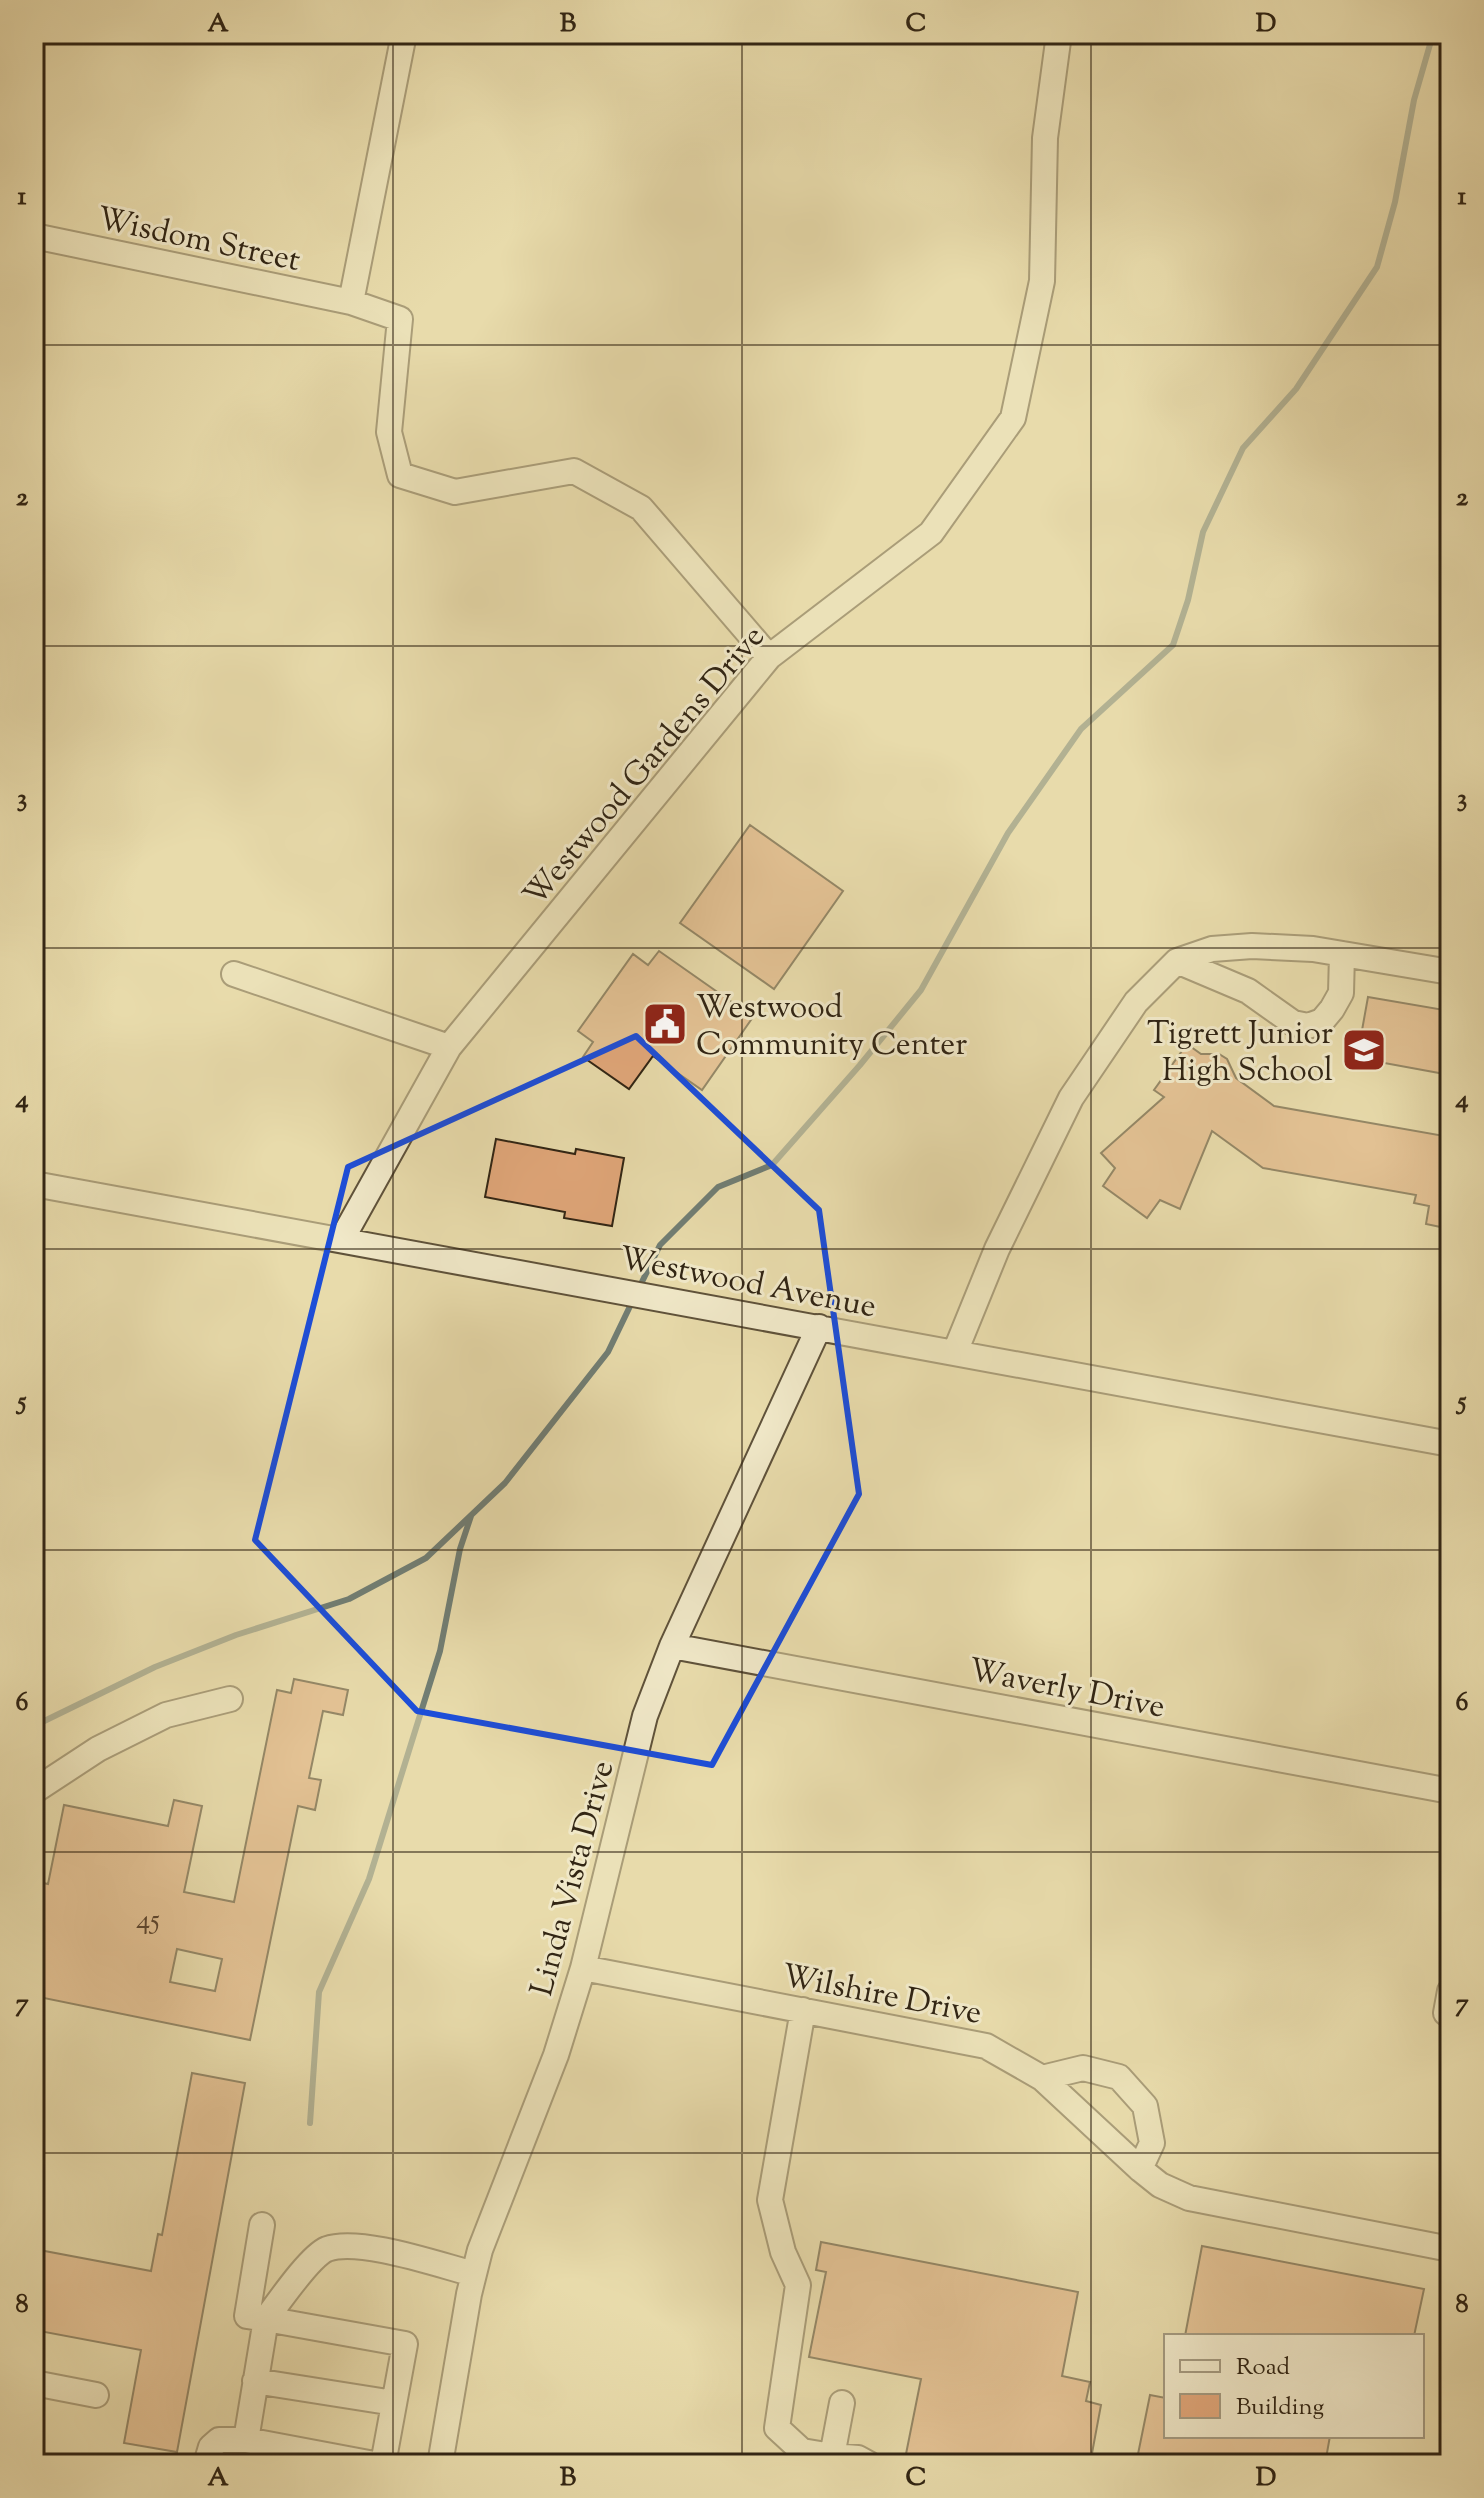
<svg xmlns="http://www.w3.org/2000/svg" width="1484" height="2498" viewBox="0 0 1484 2498" font-family="'Sorts Mill Goudy',serif">
	<style>
		.lines { fill: none; stroke-linecap: round; stroke-linejoin: round }
		.stream { stroke: #717e74; stroke-width: 6 }
		.building { fill: #e1a77a; stroke: #312514; stroke-width: 2; fill-rule: evenodd }
		.minor-casing { stroke: #5f523a; stroke-width: 28 }
		.minor { stroke: #f0e8c8; stroke-width: 24 }
		.marked { fill: none; stroke: #1d4ed8; stroke-width: 6; stroke-linejoin: round }
		.grid { fill: none; stroke: #312514; stroke-width: 2; stroke-opacity: 0.55 }
		.labels { text-anchor: middle; stroke-width: 6; stroke-linejoin: round; paint-order: stroke }
		.number-label { font-size: 28px; fill: #5d462e }
		.street-label { font-size: 32px; fill: #312514; stroke: #f0e8c8 }
		.poi-label { font-size: 32px; fill: #312514; stroke: #f0e8c8; text-anchor: start }
		.neatline { fill: none; stroke: #312514; stroke-width: 3 }
		.grid-label { font-size: 26px; text-anchor: middle; font-weight: bold; fill: #312514 }
	</style>
	<rect width="100%" height="100%" fill="#e8dbab"/>
	<filter id="stains"><feTurbulence type="fractalNoise" baseFrequency=".0025" numOctaves="4"/><feColorMatrix values="0 0 0 0 .2 0 0 0 0 .09 0 0 0 0 .02 0 0 0 .5 -.17"/></filter>
	<radialGradient id="worn" r=".72"><stop offset=".6" stop-color="#630" stop-opacity="0"/><stop offset="1" stop-color="#630" stop-opacity=".3"/></radialGradient>
	<g class="lines">
		<path class="stream" d="M 638,1290 L 660,1245 L 718,1187 L 772,1165 L 860,1065 L 921,990 L 1008,833 L 1081,729 L 1173,645 L 1188,600 L 1203,532 L 1243,448 L 1296,389 L 1377,267 L 1395,202 L 1414,100 L 1433,34
			M 34,1726 L 155,1667 L 236,1635 L 349,1599 L 426,1558 L 505,1483 L 608,1352 L 633,1300
			M 310,2123 L 319,1992 L 369,1879 L 440,1651 L 460,1549 L 471,1516"/>
	</g>
	<path class="building" d="M 750,825 L 843,891 L 774,989 L 680,923 Z
		M 659,951 L 753,1017 L 702,1090 L 653,1056 L 629,1089 L 583,1057 L 593,1042 L 578,1031 L 633,954 L 648,965 Z
		M 1368,997 L 1450,1011 L 1450,1075 L 1357,1058 Z
		M 1187,1044 L 1201,1054 L 1219,1054 L 1227,1059 L 1236,1078 L 1274,1106 L 1450,1137 L 1450,1229 L 1426,1224 L 1429,1206 L 1414,1203 L 1416,1195 L 1263,1168 L 1212,1131 L 1180,1209 L 1160,1200 L 1147,1218 L 1103,1186 L 1115,1168 L 1101,1153 L 1164,1097 L 1154,1090 Z
		M 496,1139 L 575,1154 L 576,1149 L 624,1158 L 612,1226 L 564,1218 L 565,1212 L 485,1197 Z
		M 294,1679 L 348,1690 L 343,1715 L 323,1711 L 309,1778 L 321,1780 L 315,1810 L 298,1806 L 250,2040 L 34,1996 L 34,1957 L 42,1920 L 34,1918 L 34,1881 L 48,1884 L 64,1805 L 168,1826 L 174,1800 L 202,1806 L 184,1892 L 234,1902 L 277,1690 L 291,1693 ZM 177,1949 L 222,1959 L 215,1991 L 170,1982 Z
		M 192,2073 L 245,2083 L 177,2452 L 124,2443 L 141,2350 L 34,2330 L 34,2249 L 151,2271 L 158,2234 L 162,2235 Z
		M 821,2242 L 1078,2292 L 1062,2376 L 1090,2382 L 1086,2401 L 1101,2405 L 1090,2464 L 904,2464 L 921,2379 L 809,2357 L 826,2272 L 816,2270 Z
		M 1202,2246 L 1424,2289 L 1414,2336 L 1185,2336 Z
		M 1150,2395 L 1166,2398 L 1166,2436 L 1330,2436 L 1325,2464 L 1304,2464 L 1274,2458 L 1272,2464 L 1136,2464 Z"/>
	<g class="lines">
		<g class="minor-casing">
			<path id="minor" d="M 404,34 L 351,302 L 400,319 L 389,432 L 400,475 L 455,492 L 574,471 L 641,508 L 769,657
				M 34,236 L 351,302
				M 1177,961 L 1248,991 L 1293,1023 L 1308,1026 L 1322,1021 L 1332,1009 L 1341,993 L 1342,954
				M 234,974 L 449,1047
				M 34,1184 L 1450,1444
				M 342,1239 L 449,1047 L 769,657 L 931,533 L 1013,418 L 1042,281 L 1045,138 L 1059,34
				M 955,1352 L 997,1249 L 1071,1098 L 1136,1002 L 1177,961 L 1212,949 L 1252,946 L 1313,949 L 1450,972
				M 672,1646 L 1450,1791
				M 34,1791 L 98,1749 L 166,1715 L 230,1699
				M 583,1968 L 986,2046 L 1042,2078 L 1140,2169 L 1160,2185 L 1189,2198 L 1450,2249
				M 803,2010 L 770,2200 L 783,2252 L 798,2285 L 777,2428 L 802,2451 L 832,2456 L 831,2464
				M 1446,2013 L 1450,1991
				M 1042,2078 L 1083,2068 L 1119,2077 L 1145,2106 L 1152,2143 L 1140,2169
				M 262,2225 L 247,2316 L 266,2319 C 278,2303 310,2256 327,2249 C 359,2237 439,2265 474,2274
				M 255,2381 L 394,2403
				M 34,2383 L 96,2395
				M 842,2403 L 832,2456 L 858,2458 L 869,2464
				M 246,2440 L 266,2319 L 405,2344 L 383,2464
				M 206,2464 L 211,2447 L 219,2440 L 246,2440 L 374,2464
				M 440,2464 L 469,2294 L 480,2250 L 556,2055 L 583,1968 L 645,1716 L 672,1646 L 819,1327"/>
		</g>
		<use href="#minor" class="minor"/>
	</g>
	<path d="M0 0H1484V2498H0ZM 636,1036 L 819,1210 L 859,1494 L 712,1765 L 417,1711 L 255,1540 L 348,1167 Z" fill="#e8dbab" fill-opacity=".55" fill-rule="evenodd"/>
	<path class="marked" d="M 636,1036 L 819,1210 L 859,1494 L 712,1765 L 417,1711 L 255,1540 L 348,1167 Z"/>
	<path class="grid" d="M 393,34 L 393,2464M 742,34 L 742,2464M 1091,34 L 1091,2464M 34,345 L 1450,345M 34,646 L 1450,646M 34,948 L 1450,948M 34,1249 L 1450,1249M 34,1550 L 1450,1550M 34,1852 L 1450,1852M 34,2153 L 1450,2153"/>
	<defs>
		<g id="civic-square" transform="scale(2.3)"><rect x="-9" y="-9" width="18" height="18" rx="4" fill="#8f2418" stroke="#f0e8c8"/><path d="M-.6-6.5H3V-4.5H.6V-3L4-1V1h2V6H-6V1h2V-1L-.6-3ZM-1.2 2.5V6h2.4V2.5Z" fill="#fff"/></g>
		<g id="school-square" transform="scale(2.3)"><rect x="-9" y="-9" width="18" height="18" rx="4" fill="#8f2418" stroke="#f0e8c8"/><path d="M0-5L7-2L0 1L-7-2ZM-4 1L0 2.5L4 1V4Q0 6-4 4Z" fill="#fff"/></g>
	</defs>
	<g fill-rule="evenodd">
		<use href="#civic-square" x="665" y="1024"/>
		<use href="#school-square" x="1364" y="1050"/>
	</g>
	<g class="labels">
		<g class="number-label">
			<text x="148" y="1928">45</text>
		</g>
		<g class="street-label">
			<text transform="translate(199 238) rotate(12)" y="11">Wisdom Street</text>
			<text transform="translate(643 765) rotate(-50)" y="11">Westwood Gardens Drive</text>
			<text transform="translate(748 1281) rotate(11)" y="11">Westwood Avenue</text>
			<text transform="translate(1067 1687) rotate(11)" y="11">Waverly Drive</text>
			<text transform="translate(571 1878) rotate(-75)" y="11">Linda Vista Drive</text>
			<text transform="translate(882 1993) rotate(11)" y="11">Wilshire Drive</text>
		</g>
		<g class="poi-label">
			<text x="696" y="1017">Westwood<tspan x="696" dy="37">Community Center</tspan></text>
			<text x="1333" y="1043" text-anchor="end">Tigrett Junior<tspan x="1333" dy="37">High School</tspan></text>
		</g>
	</g>
	<rect width="1484" height="2498" fill="none" stroke="#e8dbab" stroke-width="88"/>
	<rect x="1164" y="2334" width="260" height="104" fill="#f0e8c8" stroke="#a49a80" stroke-width="2"/>
	<rect x="1180" y="2360" width="40" height="12" fill="#f0e8c8" stroke="#a49a80" stroke-width="2"/>
	<text x="1236" y="2374" font-size="24" fill="#312514">Road</text>
	<rect x="1180" y="2394" width="40" height="24" fill="#e1a77a" stroke="#a49a80" stroke-width="2"/>
	<text x="1236" y="2414" font-size="24" fill="#312514">Building</text>
	<rect x="44" y="44" width="1396" height="2410" class="neatline"/>
	<g class="grid-label">
		<text x="218" y="31">A</text>
		<text x="568" y="31">B</text>
		<text x="916" y="31">C</text>
		<text x="1266" y="31">D</text>
		<text x="22" y="204">1</text>
		<text x="1462" y="204">1</text>
		<text x="22" y="505">2</text>
		<text x="1462" y="505">2</text>
		<text x="22" y="806">3</text>
		<text x="1462" y="806">3</text>
		<text x="22" y="1107">4</text>
		<text x="1462" y="1107">4</text>
		<text x="22" y="1409">5</text>
		<text x="1462" y="1409">5</text>
		<text x="22" y="1710">6</text>
		<text x="1462" y="1710">6</text>
		<text x="22" y="2011">7</text>
		<text x="1462" y="2011">7</text>
		<text x="22" y="2312">8</text>
		<text x="1462" y="2312">8</text>
		<text x="218" y="2485">A</text>
		<text x="568" y="2485">B</text>
		<text x="916" y="2485">C</text>
		<text x="1266" y="2485">D</text>
	</g>
	<rect width="100%" height="100%" filter="url(#stains)"/>
	<rect width="100%" height="100%" fill="url(#worn)"/>
</svg>
